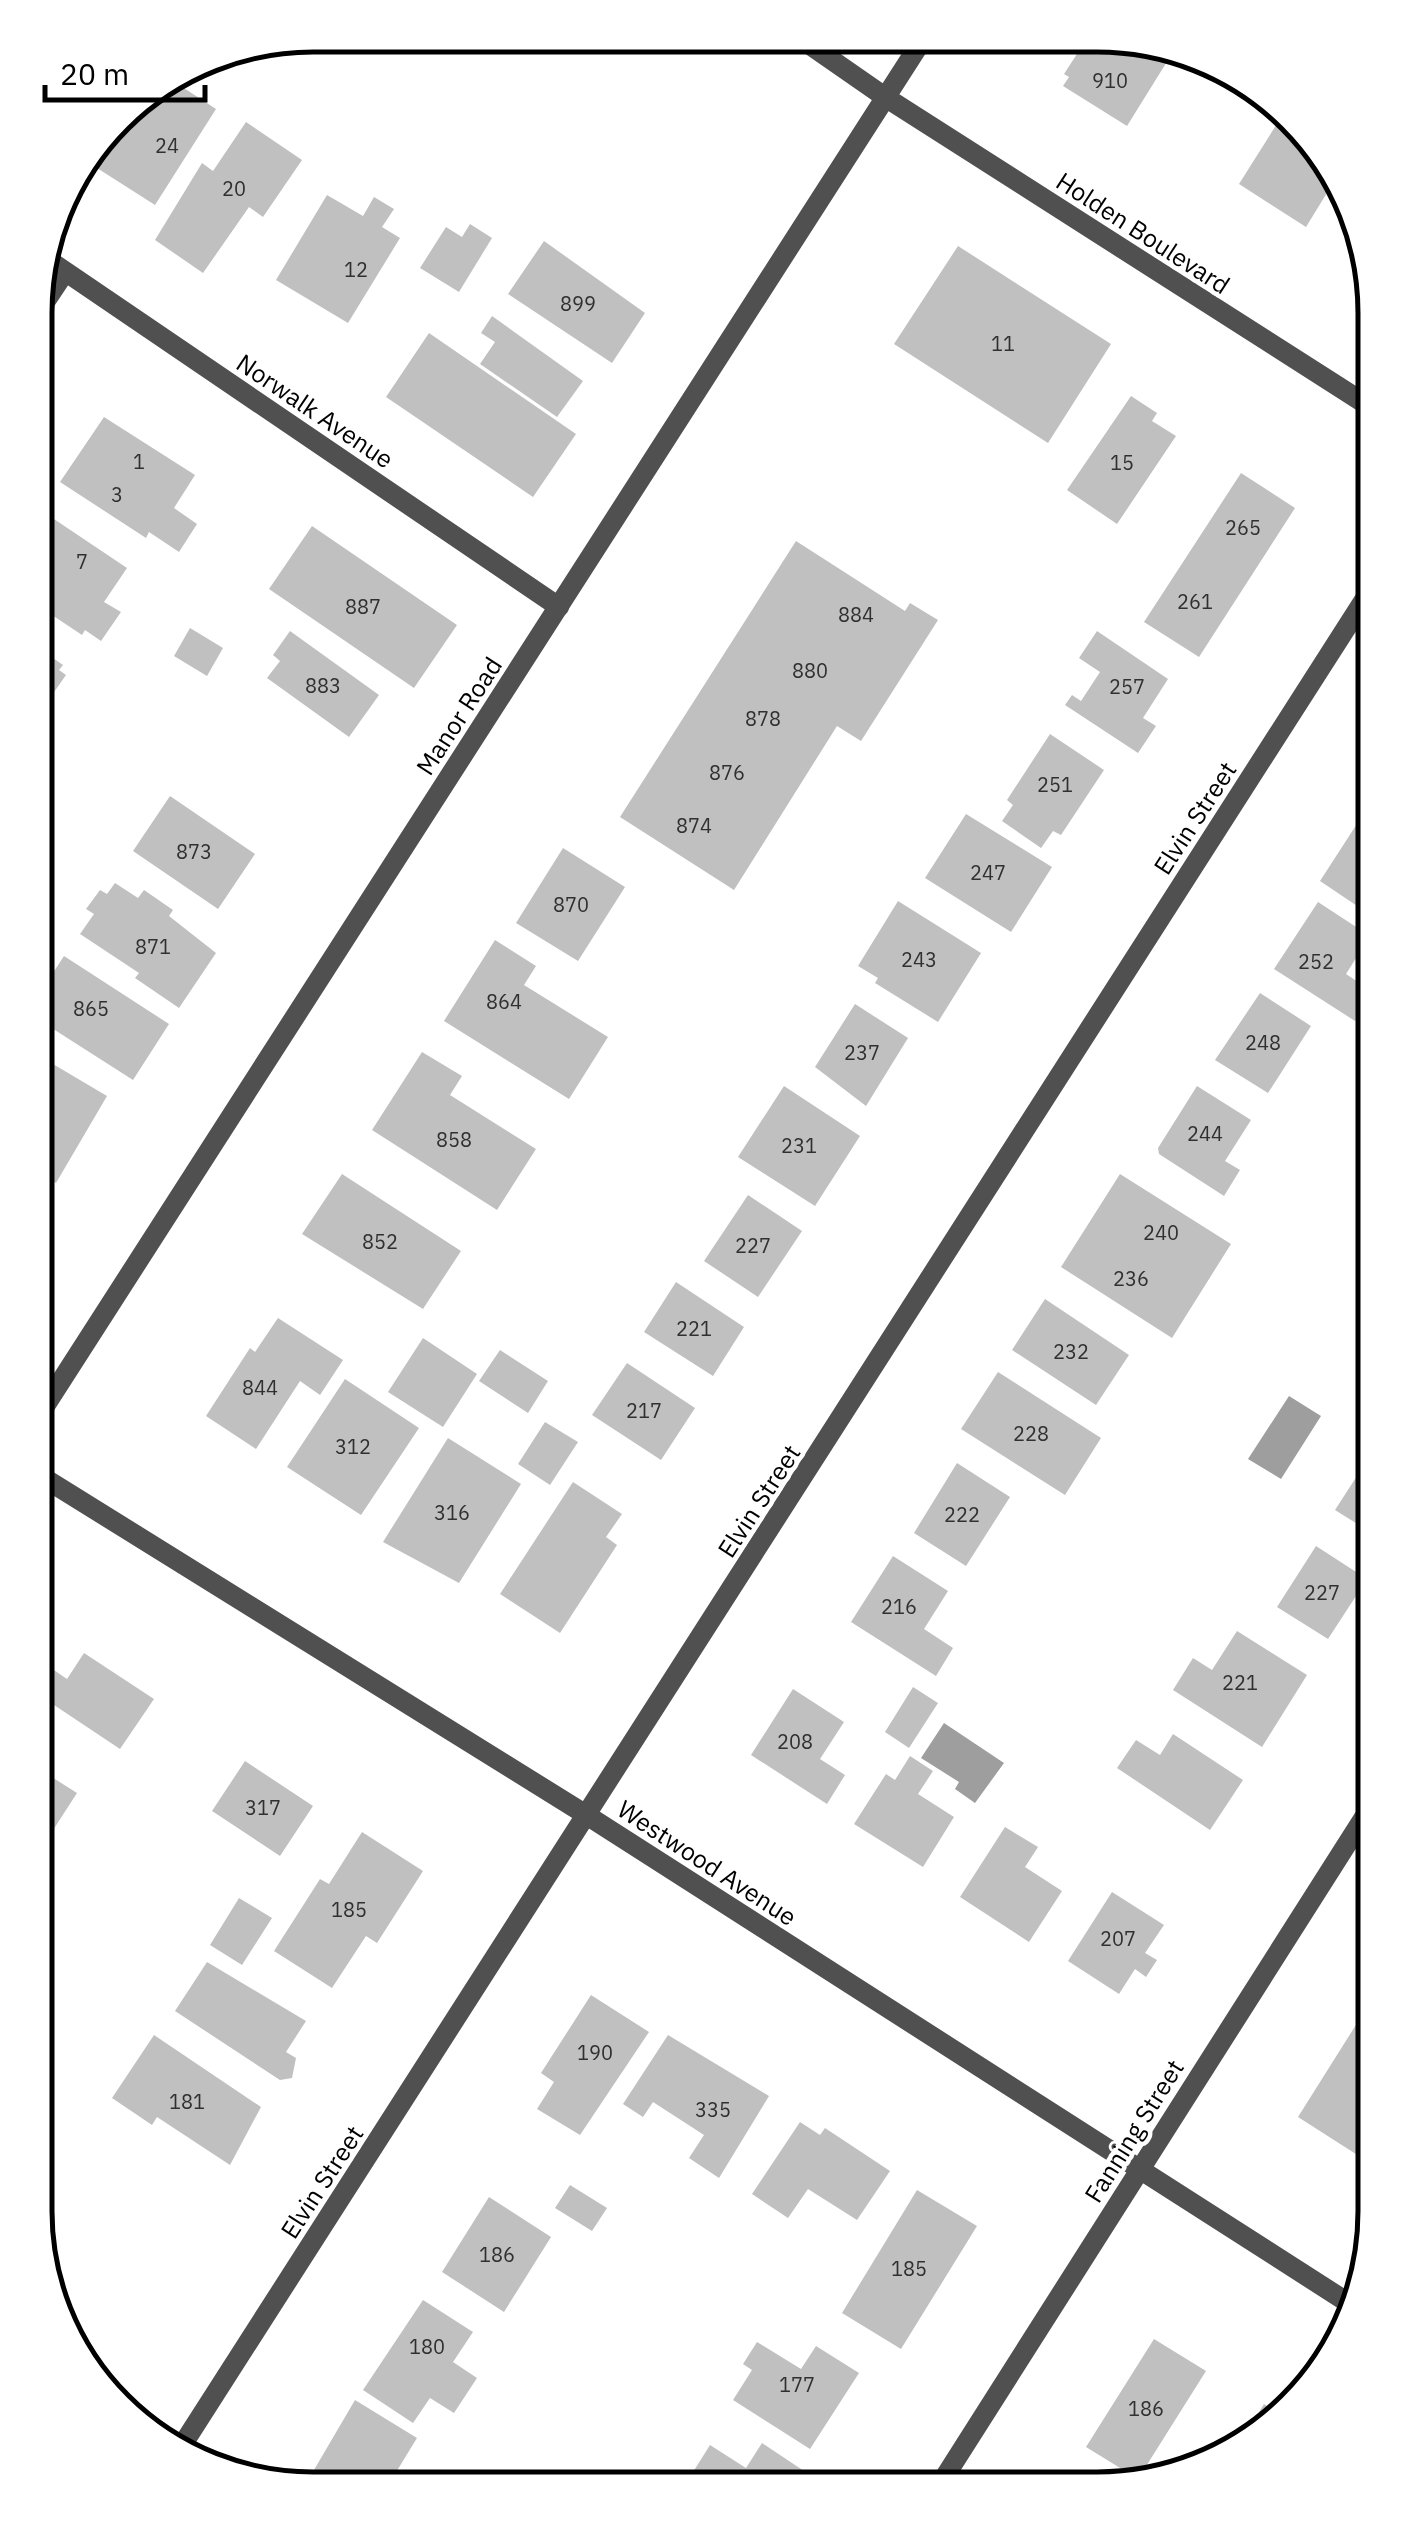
<svg xmlns="http://www.w3.org/2000/svg" width="1410" height="2524" viewBox="0 0 1410 2524" font-family="'IBM Plex Sans',sans-serif">
	<style>
		.water { fill: #9e9e9e }
		.building { fill: #c0c0c0 }
		.lines { fill: none; stroke-linecap: round; stroke-linejoin: round }
		.minor { stroke: #505050; stroke-width: 20 }
		.tertiary { stroke: #505050; stroke-width: 20 }
		.labels { text-anchor: middle; stroke-width: 9; stroke-linejoin: round; paint-order: stroke }
		.number-label { font-size: 20px; fill: #303030 }
		.street-label { font-size: 25px; fill: #000; stroke: #fff }
		.rim { fill: none; stroke: #000; stroke-width: 5 }
	</style>
	<rect width="100%" height="100%" fill="#fff"/>
	<path class="water" d="M 1289,1396 L 1321,1416 L 1281,1479 L 1248,1459 Z
		M 944,1723 L 1004,1763 L 975,1803 L 955,1789 L 959,1782 L 921,1758 Z"/>
	<path class="building" d="M 1086,40 L 1150,40 L 1173,52 L 1127,126 L 1063,86 L 1069,77 L 1064,74 Z
		M 170,79 L 216,109 L 155,205 L 86,161 L 129,104 Z
		M 1285,111 L 1333,183 L 1306,227 L 1239,184 Z
		M 246,122 L 302,160 L 263,217 L 249,207 L 203,273 L 155,240 L 202,163 L 213,171 Z
		M 327,195 L 363,216 L 374,197 L 394,209 L 382,227 L 400,238 L 348,323 L 276,280 Z
		M 470,224 L 492,238 L 459,292 L 420,268 L 446,227 L 462,237 Z
		M 544,241 L 645,313 L 612,363 L 508,294 Z
		M 958,246 L 1111,344 L 1048,443 L 894,344 Z
		M 492,316 L 583,381 L 557,417 L 480,364 L 495,342 L 481,333 Z
		M 429,333 L 576,434 L 533,497 L 386,397 Z
		M 1131,396 L 1157,413 L 1152,421 L 1176,436 L 1117,524 L 1067,490 Z
		M 104,417 L 195,475 L 174,508 L 197,524 L 179,552 L 149,532 L 146,538 L 60,482 Z
		M 1241,473 L 1295,508 L 1199,657 L 1144,622 Z
		M 45,513 L 127,568 L 104,602 L 121,612 L 101,641 L 85,630 L 82,635 L 37,605 L 37,524 Z
		M 312,526 L 457,625 L 414,688 L 269,589 Z
		M 796,541 L 905,611 L 910,603 L 938,620 L 861,741 L 837,726 L 734,890 L 620,817 Z
		M 190,628 L 223,648 L 207,676 L 174,656 Z
		M 290,631 L 379,695 L 349,737 L 267,678 L 280,661 L 273,655 Z
		M 1097,631 L 1168,679 L 1143,718 L 1156,726 L 1138,753 L 1065,705 L 1072,695 L 1081,701 L 1100,672 L 1079,658 Z
		M 37,647 L 63,665 L 59,670 L 66,675 L 52,695 L 46,691 L 37,705 Z
		M 1050,734 L 1104,770 L 1061,835 L 1053,831 L 1041,848 L 1002,821 L 1013,805 L 1007,800 Z
		M 170,796 L 255,854 L 218,909 L 133,851 Z
		M 1375,796 L 1375,918 L 1320,881 Z
		M 966,814 L 1052,867 L 1011,932 L 925,878 Z
		M 563,848 L 625,887 L 578,961 L 516,923 Z
		M 115,883 L 138,898 L 144,890 L 173,910 L 169,916 L 216,953 L 179,1008 L 135,978 L 139,973 L 80,934 L 94,914 L 86,909 L 100,890 L 107,894 Z
		M 898,901 L 981,953 L 938,1022 L 875,983 L 878,978 L 858,966 Z
		M 1318,902 L 1370,936 L 1346,974 L 1373,992 L 1355,1021 L 1274,969 Z
		M 495,940 L 536,966 L 524,985 L 608,1037 L 569,1099 L 444,1021 Z
		M 64,956 L 169,1024 L 133,1080 L 36,1018 L 36,999 Z
		M 1260,993 L 1311,1026 L 1268,1093 L 1215,1060 Z
		M 855,1004 L 908,1038 L 866,1106 L 815,1067 Z
		M 422,1052 L 462,1076 L 450,1095 L 536,1149 L 497,1210 L 372,1130 Z
		M 36,1054 L 107,1096 L 56,1183 L 36,1172 Z
		M 784,1086 L 860,1136 L 815,1206 L 738,1157 Z
		M 1197,1086 L 1251,1120 L 1225,1161 L 1240,1170 L 1224,1196 L 1159,1154 L 1158,1148 Z
		M 342,1174 L 461,1251 L 423,1309 L 302,1234 Z
		M 1120,1174 L 1231,1244 L 1172,1338 L 1061,1267 Z
		M 748,1195 L 802,1231 L 758,1297 L 704,1261 Z
		M 676,1282 L 744,1327 L 713,1376 L 644,1332 Z
		M 1045,1299 L 1129,1355 L 1096,1405 L 1012,1350 Z
		M 278,1318 L 343,1360 L 320,1395 L 300,1381 L 256,1449 L 206,1416 L 250,1348 L 255,1352 Z
		M 423,1338 L 477,1374 L 443,1427 L 388,1392 Z
		M 500,1350 L 548,1381 L 528,1413 L 479,1381 Z
		M 627,1363 L 695,1408 L 661,1460 L 592,1415 Z
		M 998,1372 L 1101,1438 L 1065,1495 L 961,1429 Z
		M 345,1379 L 419,1428 L 361,1515 L 287,1467 Z
		M 545,1422 L 578,1442 L 550,1485 L 518,1464 Z
		M 448,1438 L 521,1484 L 459,1583 L 383,1542 Z
		M 1375,1448 L 1375,1535 L 1335,1510 Z
		M 957,1463 L 1010,1497 L 966,1566 L 914,1533 Z
		M 573,1482 L 622,1514 L 606,1537 L 617,1545 L 560,1633 L 500,1594 Z
		M 1316,1546 L 1367,1579 L 1328,1639 L 1277,1607 Z
		M 893,1556 L 948,1591 L 924,1629 L 953,1648 L 936,1676 L 851,1622 Z
		M 1237,1631 L 1307,1675 L 1262,1747 L 1173,1690 L 1193,1658 L 1212,1670 Z
		M 84,1653 L 154,1699 L 120,1749 L 36,1693 L 51,1668 L 67,1679 Z
		M 913,1687 L 938,1703 L 909,1748 L 885,1732 Z
		M 793,1689 L 844,1722 L 820,1759 L 845,1775 L 827,1804 L 751,1755 Z
		M 1173,1734 L 1243,1780 L 1210,1830 L 1117,1768 L 1136,1740 L 1160,1755 Z
		M 910,1756 L 933,1771 L 918,1794 L 954,1817 L 923,1867 L 854,1824 L 886,1774 L 895,1780 Z
		M 245,1761 L 313,1806 L 280,1856 L 212,1811 Z
		M 36,1767 L 77,1793 L 35,1858 L 35,1821 Z
		M 1005,1827 L 1038,1847 L 1025,1867 L 1062,1891 L 1029,1942 L 960,1897 Z
		M 362,1832 L 423,1871 L 377,1943 L 366,1936 L 332,1988 L 274,1951 L 320,1879 L 329,1884 Z
		M 1112,1892 L 1164,1925 L 1145,1953 L 1157,1960 L 1146,1977 L 1135,1969 L 1119,1994 L 1068,1961 Z
		M 239,1898 L 272,1918 L 242,1965 L 210,1945 Z
		M 207,1962 L 306,2021 L 286,2052 L 296,2058 L 292,2078 L 280,2080 L 175,2011 Z
		M 591,1995 L 649,2032 L 580,2135 L 537,2109 L 554,2082 L 541,2073 Z
		M 1359,2020 L 1374,2029 L 1373,2165 L 1298,2117 Z
		M 154,2035 L 261,2107 L 230,2165 L 157,2117 L 152,2125 L 112,2098 Z
		M 668,2035 L 769,2096 L 719,2178 L 689,2158 L 704,2135 L 653,2102 L 643,2117 L 623,2104 Z
		M 800,2122 L 820,2135 L 825,2128 L 890,2171 L 857,2220 L 808,2189 L 788,2218 L 752,2194 Z
		M 570,2185 L 607,2208 L 592,2231 L 555,2208 Z
		M 917,2190 L 977,2226 L 901,2349 L 842,2313 Z
		M 489,2197 L 551,2237 L 504,2312 L 442,2272 Z
		M 423,2300 L 473,2332 L 453,2362 L 477,2378 L 454,2413 L 430,2398 L 413,2423 L 363,2390 Z
		M 1154,2339 L 1206,2371 L 1138,2479 L 1086,2447 Z
		M 757,2342 L 801,2369 L 816,2346 L 859,2373 L 810,2449 L 733,2400 L 752,2370 L 743,2364 Z
		M 355,2400 L 417,2438 L 387,2487 L 304,2487 Z
		M 1264,2404 L 1274,2411 L 1248,2430 Z
		M 762,2443 L 804,2471 L 793,2488 L 683,2488 L 710,2445 L 746,2468 Z"/>
	<g class="lines">
		<path class="minor" d="M 800,38 L 885,97
			M 44,257 L 559,607
			M 37,314 L 65,272
			M 36,1473 L 588,1816 L 1347,2302
			M 183,2444 L 1375,583
			M 937,2489 L 1375,1800"/>
		<path class="tertiary" d="M 885,97 L 1375,410
			M 36,1420 L 923,39"/>
	</g>
	<g class="labels">
		<g class="number-label">
			<text x="1110" y="88">910</text>
			<text x="167" y="153">24</text>
			<text x="234" y="196">20</text>
			<text x="356" y="277">12</text>
			<text x="578" y="311">899</text>
			<text x="1003" y="351">11</text>
			<text x="139" y="469">1</text>
			<text x="1122" y="470">15</text>
			<text x="117" y="502">3</text>
			<text x="1243" y="535">265</text>
			<text x="82" y="569">7</text>
			<text x="1195" y="609">261</text>
			<text x="363" y="614">887</text>
			<text x="856" y="622">884</text>
			<text x="810" y="678">880</text>
			<text x="323" y="693">883</text>
			<text x="1127" y="694">257</text>
			<text x="763" y="726">878</text>
			<text x="727" y="780">876</text>
			<text x="1055" y="792">251</text>
			<text x="694" y="833">874</text>
			<text x="194" y="859">873</text>
			<text x="988" y="880">247</text>
			<text x="571" y="912">870</text>
			<text x="153" y="954">871</text>
			<text x="919" y="967">243</text>
			<text x="1316" y="969">252</text>
			<text x="504" y="1009">864</text>
			<text x="91" y="1016">865</text>
			<text x="1263" y="1050">248</text>
			<text x="862" y="1060">237</text>
			<text x="1205" y="1141">244</text>
			<text x="454" y="1147">858</text>
			<text x="799" y="1153">231</text>
			<text x="1161" y="1240">240</text>
			<text x="380" y="1249">852</text>
			<text x="753" y="1253">227</text>
			<text x="1131" y="1286">236</text>
			<text x="694" y="1336">221</text>
			<text x="1071" y="1359">232</text>
			<text x="260" y="1395">844</text>
			<text x="644" y="1418">217</text>
			<text x="1031" y="1441">228</text>
			<text x="353" y="1454">312</text>
			<text x="452" y="1520">316</text>
			<text x="962" y="1522">222</text>
			<text x="1322" y="1600">227</text>
			<text x="899" y="1614">216</text>
			<text x="1240" y="1690">221</text>
			<text x="795" y="1749">208</text>
			<text x="263" y="1815">317</text>
			<text x="349" y="1917">185</text>
			<text x="1118" y="1946">207</text>
			<text x="595" y="2060">190</text>
			<text x="187" y="2109">181</text>
			<text x="713" y="2117">335</text>
			<text x="497" y="2262">186</text>
			<text x="909" y="2276">185</text>
			<text x="427" y="2354">180</text>
			<text x="797" y="2392">177</text>
			<text x="1146" y="2416">186</text>
		</g>
		<g class="street-label">
			<text transform="translate(1143 233) rotate(33)" y="9">Holden Boulevard</text>
			<text transform="translate(315 411) rotate(34)" y="9">Norwalk Avenue</text>
			<text transform="translate(459 716) rotate(-57)" y="9">Manor Road</text>
			<text transform="translate(1195 818) rotate(-57)" y="9">Elvin Street</text>
			<text transform="translate(759 1501) rotate(-57)" y="9">Elvin Street</text>
			<text transform="translate(707 1863) rotate(33)" y="9">Westwood Avenue</text>
			<text transform="translate(1134 2131) rotate(-58)" y="9">Fanning Street</text>
			<text transform="translate(322 2182) rotate(-57)" y="9">Elvin Street</text>
		</g>
	</g>
	<path d="M0 0H1410V2524H0ZM313 52H1097A261 261 0 0 1 1358 313V2211A261 261 0 0 1 1097 2472H313A261 261 0 0 1 52 2211V313A261 261 0 0 1 313 52Z" fill="#fff" fill-rule="evenodd"/>
	<path class="rim" d="M313 52H1097A261 261 0 0 1 1358 313V2211A261 261 0 0 1 1097 2472H313A261 261 0 0 1 52 2211V313A261 261 0 0 1 313 52Z"/>
	<path d="M45 85v15h160v-15" fill="none" stroke="#000000" stroke-width="5"/>
	<text x="60" y="85" font-size="30" fill="#000000" stroke="#ffffff" stroke-width="8" paint-order="stroke">20 m</text>
</svg>
